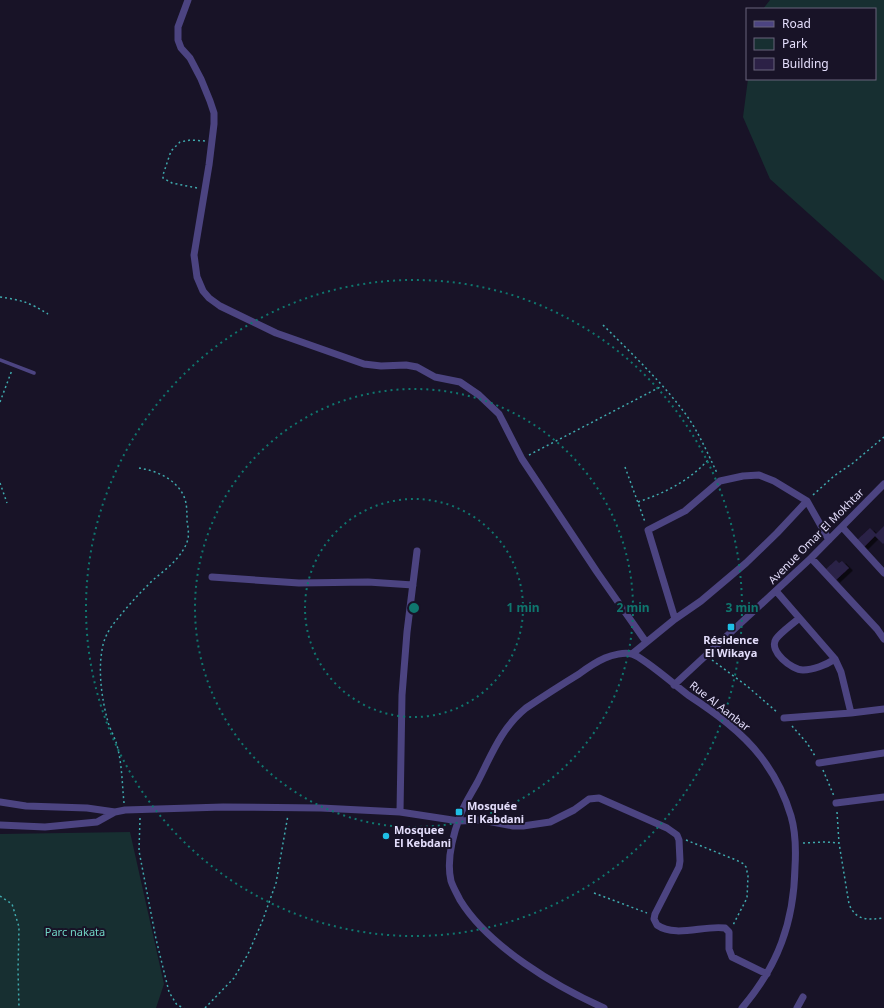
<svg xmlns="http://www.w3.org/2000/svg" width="884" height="1008" viewBox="0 0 884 1008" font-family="'Noto Sans',sans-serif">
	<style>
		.green { fill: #172f31 }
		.building { fill: #2c2146; filter: url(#shadow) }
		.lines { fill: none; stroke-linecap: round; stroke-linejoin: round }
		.path { stroke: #3faaae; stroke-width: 1.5; stroke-dasharray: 2 3; stroke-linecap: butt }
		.lane { stroke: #4c4481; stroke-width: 3.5 }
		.street { stroke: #4c4481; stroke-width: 7 }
		.ring { fill: none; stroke: #0f766e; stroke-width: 2; stroke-dasharray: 2 4 }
		.poi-dot { fill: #1fbfe5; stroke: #181327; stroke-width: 1.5 }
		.labels { text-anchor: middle; stroke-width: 4; stroke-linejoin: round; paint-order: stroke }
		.street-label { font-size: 11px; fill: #e3ddfb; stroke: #181327 }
		.poi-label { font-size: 11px; font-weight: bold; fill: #e3ddfb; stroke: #181327; text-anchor: start }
		.park-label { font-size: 11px; fill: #71d4c4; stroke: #181327 }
		.centre { fill: #0f766e; stroke: #181327; stroke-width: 2 }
		.ring-label { font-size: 12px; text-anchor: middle; font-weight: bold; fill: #0f766e; stroke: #181327; stroke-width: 4; stroke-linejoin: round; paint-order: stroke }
	</style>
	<defs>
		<filter id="shadow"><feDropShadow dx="4" dy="2.5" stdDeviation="0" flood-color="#0009"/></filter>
	</defs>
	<rect width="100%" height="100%" fill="#181327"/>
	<path class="green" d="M 770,0 L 884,0 L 884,281 L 770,179 L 743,117 L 748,79 L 875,79 L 875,9 L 763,9 Z
		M 130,832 L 164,984 L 156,1008 L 0,1008 L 0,834 Z"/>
	<path class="building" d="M 884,526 L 884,543 L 883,544 L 875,536 L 864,547 L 857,540 L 870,528 L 876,534 Z
		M 836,560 L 839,563 L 842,561 L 849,568 L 836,580 L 826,569 Z"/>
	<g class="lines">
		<path class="path" d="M 197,188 L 172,183 L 163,178 L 163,175 L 171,151 L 180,142 L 190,140 L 205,141
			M 0,297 C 21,300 29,302 48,314
			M 603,325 C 632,354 663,383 687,416 C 699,433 708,454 717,473
			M 0,402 L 12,370
			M 529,455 L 662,386
			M 625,467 L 645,522
			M 0,483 L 7,503
			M 813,495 L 834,476 L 853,463 L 884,437
			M 638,502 C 667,492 689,481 710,458
			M 712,660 L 747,686 L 778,713
			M 792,726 L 807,743 L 815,756
			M 823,770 L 834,796
			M 124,803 C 122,783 122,761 116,742 C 114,736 110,729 108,722 C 102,700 98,673 102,650 C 104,636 111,626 120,616 C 130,603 141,592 153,580 C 166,569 183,557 188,539 C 189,533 188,527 187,521 C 187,513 187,506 185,499 C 178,480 158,471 139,468
			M 837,812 L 839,843 L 849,904 C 856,921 868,920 884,918
			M 140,818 L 139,851 L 156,939 L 169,992 L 177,1005 L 184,1008
			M 686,840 L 736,860 L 744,864 L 746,867 L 748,876 L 747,898 L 733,925
			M 803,843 L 825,842 L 839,843
			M 594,893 L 647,913
			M 0,896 L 12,904 L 19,927 L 18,970 L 19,1008
			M 205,1008 L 234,978 L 248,954 L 262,922 L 276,883 L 288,815"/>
		<path class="lane" d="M 0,360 L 34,373"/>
		<path class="street" d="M 188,0 L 178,27 L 178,40 L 181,48 L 190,58 L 201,79 L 210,101 L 214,113 L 214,124 L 209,165 L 194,255 L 197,277 L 203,291 L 209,298 L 220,306 L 276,333 L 364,364 L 381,366 L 406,365 L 417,367 L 435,377 L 460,382 L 479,395 L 499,414 L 522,459 L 597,572 L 646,642
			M 842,527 L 884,573
			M 811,558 L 877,629 L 884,639
			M 212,577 L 299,583 L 368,582 L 413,585
			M 776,591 L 835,659 L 841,672 L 851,713
			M 799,618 C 793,624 781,632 776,639 C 768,651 792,670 803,670 C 813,670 826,665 835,659
			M 675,619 L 648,530 L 685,511 L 720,481 L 743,476 L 759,475 L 774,481 L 807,501 L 829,540
			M 632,654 L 675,619 L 701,601 L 746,563 L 777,533 L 807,501
			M 674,685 L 811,558 L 884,484
			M 784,718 L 851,713 L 884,709
			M 819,763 L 884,753
			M 0,802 L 26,806 L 87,808 L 115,812
			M 836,803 L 884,797
			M 400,812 L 402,695 L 407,632 L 417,551
			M 0,825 L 45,827 L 97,822 L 115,812 L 125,810 L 223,807 L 321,808 L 400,812 L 459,821 L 482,820 L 513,826 L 523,826 L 550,822 L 574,810 L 589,799 L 599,798 L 667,828 L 677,835 L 679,840 L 680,861 L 679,867 L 655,914 L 654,919 L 657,925 C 676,938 703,925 725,928 L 729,932 L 729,949 L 732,957 L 767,974
			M 604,1008 C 555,986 489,947 460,900 C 457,894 453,887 451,881 C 446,860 453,835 460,816 C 464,804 471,794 477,783 C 491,756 501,728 526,708 C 544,696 561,685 579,674 C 587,668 596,662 605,658 C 612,655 624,652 632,654 C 643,657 676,686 688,695 C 714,712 742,732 761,757 C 774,774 785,796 791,816 C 796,833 796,850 795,867 C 794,922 778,966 742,1008
			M 797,1008 L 803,997"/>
	</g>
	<g class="ring">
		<circle cx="414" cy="608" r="109"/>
		<circle cx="414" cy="608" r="219"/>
		<circle cx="414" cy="608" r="328"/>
	</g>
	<g class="poi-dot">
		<rect x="727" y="623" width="8" height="8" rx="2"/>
		<rect x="455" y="808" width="8" height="8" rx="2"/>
		<circle cx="386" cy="836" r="4"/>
	</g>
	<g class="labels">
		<g class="street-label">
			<text transform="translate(816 536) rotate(-45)" y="4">Avenue Omar El Mokhtar</text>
			<text transform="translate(720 706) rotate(38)" y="4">Rue Al Aanbar</text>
		</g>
		<g class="poi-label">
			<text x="731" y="644" text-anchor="middle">Résidence<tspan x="731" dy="13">El Wikaya</tspan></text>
			<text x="467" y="810">Mosquée<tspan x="467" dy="13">El Kabdani</tspan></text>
			<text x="394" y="834">Mosquee<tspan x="394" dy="13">El Kebdani</tspan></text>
		</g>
		<g class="park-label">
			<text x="75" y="936">Parc nakata</text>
		</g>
	</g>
	<circle cx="414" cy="608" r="6" class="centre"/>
	<g class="ring-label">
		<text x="523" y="612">1 min</text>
		<text x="633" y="612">2 min</text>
		<text x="742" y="612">3 min</text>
	</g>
	<rect x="746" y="8" width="130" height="72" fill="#181327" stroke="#69647c"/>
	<rect x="754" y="21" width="20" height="6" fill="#4c4481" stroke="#69647c"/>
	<text x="782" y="28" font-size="12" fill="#e3ddfb">Road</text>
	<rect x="754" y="38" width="20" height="12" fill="#172f31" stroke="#69647c"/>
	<text x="782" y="48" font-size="12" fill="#e3ddfb">Park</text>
	<rect x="754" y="58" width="20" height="12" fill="#2c2146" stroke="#69647c"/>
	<text x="782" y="68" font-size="12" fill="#e3ddfb">Building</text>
</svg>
